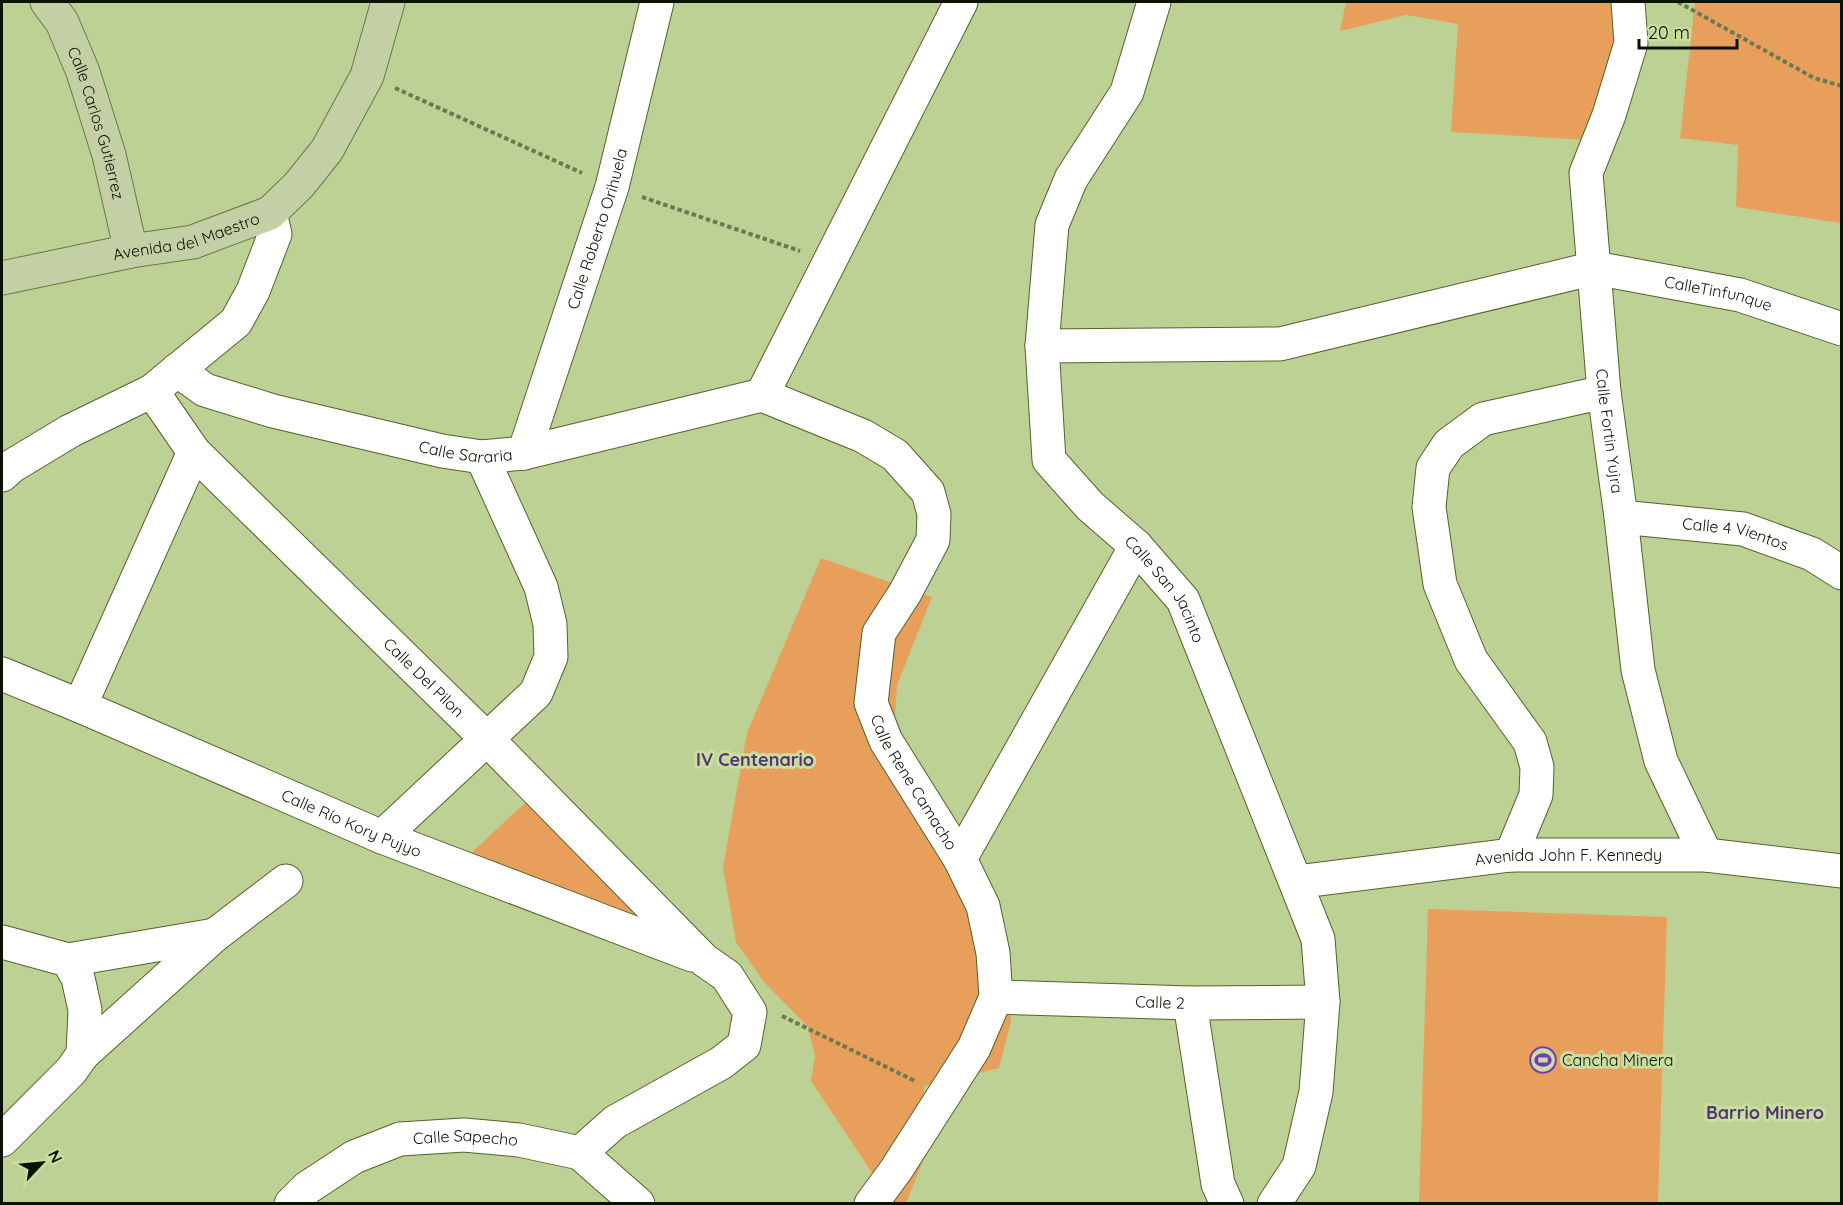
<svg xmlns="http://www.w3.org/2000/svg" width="1843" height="1205" viewBox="0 0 1843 1205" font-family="Quicksand,sans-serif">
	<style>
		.green { fill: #e79f5b }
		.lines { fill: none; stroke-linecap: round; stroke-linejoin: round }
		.minor-casing { stroke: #53632a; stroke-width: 35 }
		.major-casing { stroke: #697945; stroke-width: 35 }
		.path { stroke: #6b7950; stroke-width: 4; stroke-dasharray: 4.5 3; stroke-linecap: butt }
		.minor { stroke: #fff; stroke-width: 33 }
		.major { stroke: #c3d0a6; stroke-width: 33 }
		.labels { text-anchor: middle; stroke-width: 6; stroke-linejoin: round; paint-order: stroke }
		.street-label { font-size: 16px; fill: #0c1200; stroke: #cadea0 }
		.poi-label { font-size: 16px; fill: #0c1200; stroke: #cadea0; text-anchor: start }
		.neighbourhood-label { font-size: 18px; font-weight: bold; fill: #523873; stroke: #cadea0 }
	</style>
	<rect width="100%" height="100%" fill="#bdd194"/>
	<path class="green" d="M 1346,2 L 1626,2 L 1607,141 L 1451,132 L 1458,24 L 1406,15 L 1340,31 Z
		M 1695,2 L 1841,2 L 1841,223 L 1736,207 L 1738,145 L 1680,138 Z
		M 821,558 L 932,597 L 897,685 L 894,733 L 1010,974 L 1011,1021 L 999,1068 L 924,1086 L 923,1161 L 906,1203 L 892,1203 L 811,1081 L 815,1056 L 808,1027 L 764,982 L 736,942 L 723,867 L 747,733 Z
		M 527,801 L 658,928 L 469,855 Z
		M 1428,909 L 1667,917 L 1658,1203 L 1419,1203 Z"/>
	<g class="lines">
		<g class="minor-casing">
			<g id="minor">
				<path id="s1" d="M 1154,2 L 1127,92 L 1071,179 L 1052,225 L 1042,346 L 1049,460 L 1090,506 L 1136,546 L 1183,600 L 1318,939 L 1323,1002 L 1316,1092 L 1299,1166 L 1274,1204"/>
				<path id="s2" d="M 1628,2 L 1631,43 L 1609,115 L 1586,173 L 1604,392 L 1621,517 L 1638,670 L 1661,761 L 1706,855"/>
				<path id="s3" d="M 1042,346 L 1280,344 L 1595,268 L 1740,295 L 1842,329"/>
				<path id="s4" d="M 177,370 L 205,390 L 273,411 L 442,451 L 482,457 L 524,453 L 762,395"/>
				<path id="s5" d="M 152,391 L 194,452 L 487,739 L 704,960 L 727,976 L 750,1012 L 744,1045 L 721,1063 L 615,1122 L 580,1153"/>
				<path id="s6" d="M 762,395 L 863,436 L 895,455 L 928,492 L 934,514 L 933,540 L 905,593 L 879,633 L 871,703 L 886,741 L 960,859 L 983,906 L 993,953 L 996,997 L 974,1048 L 896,1170 L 871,1204"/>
				<path d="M 762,395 L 961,2"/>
				<path id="s7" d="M 524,453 L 612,187 L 657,2"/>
				<path d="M 2,475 L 12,466 L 70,431 L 152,391 L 236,322 L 253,291 L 275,234 L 270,213"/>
				<path id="s8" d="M 1621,517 L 1743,529 L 1812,554 L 1842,573"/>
				<path id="s9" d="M 2,674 L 80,706 L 382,837 L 692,955"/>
				<path d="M 80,706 L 194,452"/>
				<path d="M 382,837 L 536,693 L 551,657 L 550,624 L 541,587 L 482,457"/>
				<path d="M 1511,855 L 1536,795 L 1537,767 L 1530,742 L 1471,660 L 1440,584 L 1429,507 L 1433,468 L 1449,444 L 1483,419 L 1604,392"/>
				<path d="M 960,859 L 1136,546"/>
				<path id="s10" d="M 1296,882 L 1511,855 L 1706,855 L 1842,871"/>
				<path d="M 2,942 L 68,960 L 78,978 L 85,1010 L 83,1054 L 71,1071 L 2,1140"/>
				<path d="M 68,960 L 215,935"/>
				<path id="s11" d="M 996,997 L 1190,1003 L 1323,1002"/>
				<path d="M 1190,1003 L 1218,1184 L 1227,1204"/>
				<path d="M 83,1054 L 215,935 L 286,881"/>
				<path id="s12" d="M 291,1204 L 307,1188 L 354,1157 L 400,1139 L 464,1135 L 519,1140 L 580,1153 L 638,1204"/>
			</g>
		</g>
		<g class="major-casing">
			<g id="major">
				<path id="s13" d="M 47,2 L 62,22 L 83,72 L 109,155 L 131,251"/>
				<path id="s14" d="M 2,278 L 131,251 L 193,242 L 270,213 L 299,185 L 327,150 L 367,76 L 388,2"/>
			</g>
		</g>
		<path class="path" d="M 1678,2 L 1814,78 L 1842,86
			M 395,88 L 582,173
			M 642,197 L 800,251
			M 782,1016 L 915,1081"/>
		<use href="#minor" class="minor"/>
		<use href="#major" class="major"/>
	</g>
	<defs>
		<g id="stadium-ring" transform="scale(1.35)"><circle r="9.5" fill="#cadea0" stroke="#753cb2" stroke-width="1.5"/><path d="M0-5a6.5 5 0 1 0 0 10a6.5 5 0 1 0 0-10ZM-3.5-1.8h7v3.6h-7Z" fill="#753cb2"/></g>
	</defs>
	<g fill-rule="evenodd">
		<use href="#stadium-ring" x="1543" y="1060"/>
	</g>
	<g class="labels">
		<g class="street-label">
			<text dy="6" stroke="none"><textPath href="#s13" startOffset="132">Calle Carlos Gutierrez</textPath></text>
			<text dy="6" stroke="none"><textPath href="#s7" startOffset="236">Calle Roberto Orihuela</textPath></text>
			<text dy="6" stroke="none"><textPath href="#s14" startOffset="189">Avenida del Maestro</textPath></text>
			<text dy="6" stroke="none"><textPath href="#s3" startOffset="688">CalleTinfunque</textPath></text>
			<text dy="6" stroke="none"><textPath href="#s2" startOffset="438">Calle Fortin Yujra</textPath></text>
			<text dy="6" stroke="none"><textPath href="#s4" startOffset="303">Calle Sararia</textPath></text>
			<text dy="6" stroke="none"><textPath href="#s8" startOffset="116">Calle 4 Vientos</textPath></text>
			<text dy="6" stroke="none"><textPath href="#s1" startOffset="658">Calle San Jacinto</textPath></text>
			<text dy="6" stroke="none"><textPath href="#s5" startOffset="396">Calle Del Pilon</textPath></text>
			<text dy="6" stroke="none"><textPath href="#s6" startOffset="513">Calle Rene Camacho</textPath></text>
			<text dy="6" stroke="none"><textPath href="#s9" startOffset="380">Calle Río Kory Pujyo</textPath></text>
			<text dy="6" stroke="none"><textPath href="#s10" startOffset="274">Avenida John F. Kennedy</textPath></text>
			<text dy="6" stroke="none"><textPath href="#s11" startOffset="164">Calle 2</textPath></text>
			<text dy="6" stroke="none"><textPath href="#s12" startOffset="194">Calle Sapecho</textPath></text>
		</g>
		<g class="poi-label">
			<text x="1562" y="1066">Cancha Minera</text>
		</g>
		<g class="neighbourhood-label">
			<text x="755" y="766">IV Centenario</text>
			<text x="1765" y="1119">Barrio Minero</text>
		</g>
	</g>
	<rect width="1843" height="1205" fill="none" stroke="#0c1200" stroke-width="6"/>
	<g transform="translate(42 1163) rotate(64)" stroke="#cadea0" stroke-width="4.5" paint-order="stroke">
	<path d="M0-4.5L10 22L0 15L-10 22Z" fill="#0c1200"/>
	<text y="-9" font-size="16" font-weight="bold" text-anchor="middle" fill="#0c1200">N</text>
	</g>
	<path d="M1639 39v9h98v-9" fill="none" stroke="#0c1200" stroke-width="3"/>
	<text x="1648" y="39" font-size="18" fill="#0c1200" stroke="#cadea0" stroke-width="4.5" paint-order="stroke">20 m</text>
</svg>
